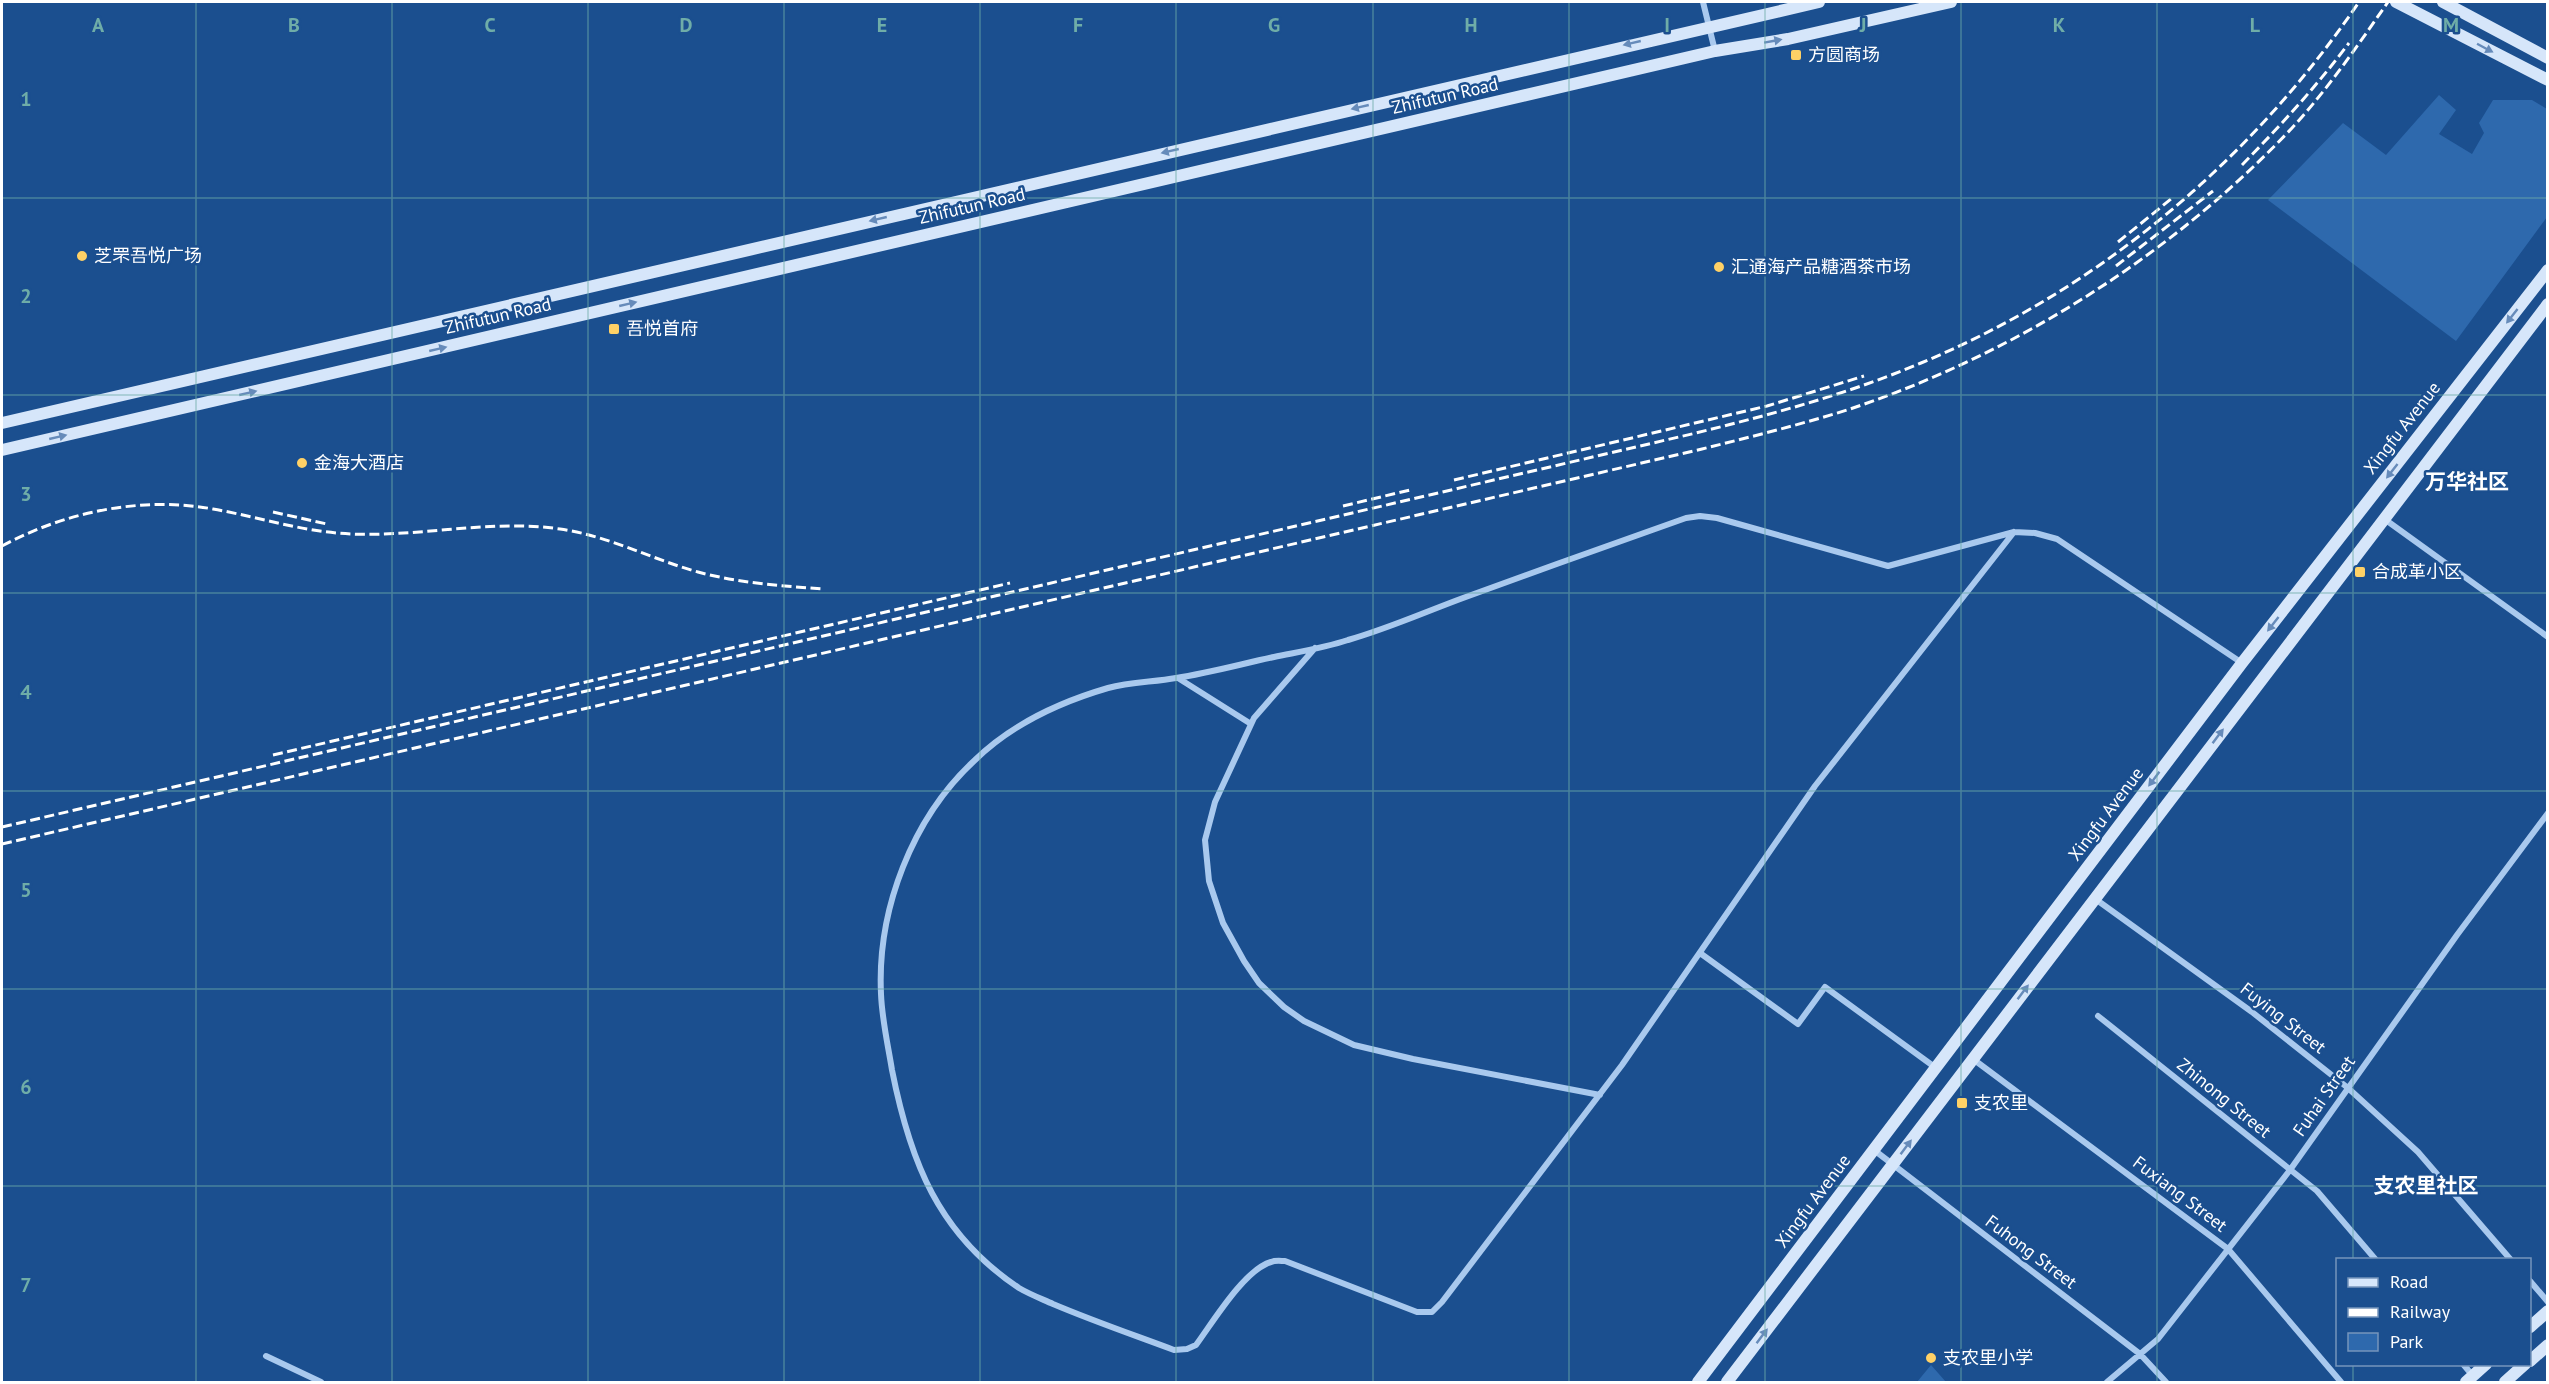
<svg xmlns="http://www.w3.org/2000/svg" width="2549" height="1384" viewBox="0 0 2549 1384" font-family="'PT Sans','Noto Sans SC',sans-serif">
	<style>
		.green { fill: #2e69ad }
		.lines { fill: none; stroke-linecap: round; stroke-linejoin: round }
		.street { stroke: #a9c9ee; stroke-width: 6 }
		.secondary { stroke: #d6e6fa; stroke-width: 12 }
		.rail { stroke: #fff; stroke-width: 3; stroke-dasharray: 10 4.5; stroke-linecap: butt }
		.oneway { fill: #668bba }
		.grid { fill: none; stroke: #6fada8; stroke-width: 1.5; stroke-opacity: 0.55 }
		.poi-dot { fill: #ffd166; stroke: #1b4f8f; stroke-width: 2 }
		.labels { text-anchor: middle; stroke-width: 5; stroke-linejoin: round; paint-order: stroke }
		.poi-label { font-size: 18px; fill: #fff; stroke: #1b4f8f; text-anchor: start }
		.street-label { font-size: 18px; fill: #fff; stroke: #1b4f8f }
		.quarter-label { font-size: 21px; font-weight: bold; fill: #fff; stroke: #1b4f8f }
		.grid-label { font-size: 20px; text-anchor: middle; font-weight: bold; fill: #6fada8; stroke: #1b4f8f; stroke-width: 5; stroke-linejoin: round; paint-order: stroke }
	</style>
	<rect width="100%" height="100%" fill="#1b4f8f"/>
	<path class="green" d="M 2439,95 L 2456,110 L 2439,134 L 2472,154 L 2484,133 L 2479,123 L 2493,100 L 2532,100 L 2547,109 L 2547,217 L 2456,341 L 2268,200 L 2343,123 L 2386,155 Z
		M 1931,1365 L 1946,1382 L 1917,1382 Z"/>
	<g class="lines">
		<path class="street" d="M 1703,2 L 1715,51
			M 2383,518 L 2548,637
			M 2014,532 L 1815,786 L 1622,1065 L 1442,1302 L 1432,1312 L 1417,1312 L 1285,1261 C 1281,1261 1275,1260 1271,1262 C 1244,1270 1213,1322 1196,1345 L 1187,1349 L 1174,1350 C 1134,1335 1093,1321 1053,1304 C 1042,1299 1029,1294 1019,1288 C 938,1234 910,1161 892,1070 C 888,1045 882,1020 881,994 C 877,910 912,818 975,760 C 1011,725 1060,702 1108,688 C 1130,682 1154,682 1176,678 C 1209,673 1241,664 1274,657 C 1298,652 1324,648 1348,640 C 1387,629 1425,612 1463,598 C 1537,571 1612,544 1686,518 L 1700,516 L 1717,518 L 1888,566 L 2014,532 L 2035,533 L 2057,539 L 2242,663
			M 1315,648 L 1254,718 L 1215,802 L 1205,840 L 1209,881 L 1223,923 L 1244,961 L 1259,983 L 1284,1007 L 1304,1021 L 1354,1045 L 1413,1059 L 1600,1095
			M 1178,678 L 1251,724
			M 2094,898 L 2252,1012 L 2348,1088 L 2418,1152 L 2511,1260
			M 1700,953 L 1798,1024 L 1825,987 L 1936,1068
			M 2098,1016 L 2317,1191 L 2376,1260
			M 1973,1059 L 2228,1249 L 2341,1382
			M 1874,1150 L 2140,1354 L 2166,1382
			M 2530,1281 L 2548,1302
			M 266,1356 L 321,1382
			M 2463,1364 L 2473,1376
			M 2107,1382 L 2158,1339 L 2290,1170 L 2457,935 L 2548,813"/>
		<path class="secondary" d="M 2396,2 L 2548,80
			M 2443,2 L 2548,58
			M 2,423 L 1819,2
			M 2,450 L 1715,51 L 1788,39 L 1951,2
			M 2530,1327 L 2548,1311
			M 2530,1361 L 2548,1345
			M 1698,1382 L 2242,663 L 2548,270
			M 1727,1382 L 2548,304
			M 2466,1382 L 2486,1364
			M 2505,1382 L 2525,1364"/>
		<path class="rail" d="M 2242,165 C 2280,126 2316,87 2349,43
			M 2118,242 L 2171,199
			M 2116,266 L 2213,191
			M 1454,480 L 1767,406 L 1864,376
			M 1343,506 L 1410,490
			M 273,512 L 327,524
			M 2,546 C 65,512 141,496 213,509 C 259,517 303,532 351,534 C 420,537 491,519 560,529 C 609,536 651,559 698,572 C 739,583 782,586 824,589
			M 273,755 L 1010,583
			M 2,827 L 1696,433 C 1773,414 1848,394 1921,363 C 2099,289 2251,161 2359,2
			M 2,844 L 1702,449 C 1750,437 1799,425 1847,410 C 2013,355 2171,256 2292,128 C 2328,89 2358,45 2388,2"/>
	</g>
	<defs><path id="oneway-solid" d="M-6-.8H1V-3.2L6.5 0L1 3.2V.8H-6Z" transform="scale(1.5)"/></defs>
	<g class="oneway">
		<use href="#oneway-solid" transform="translate(1773 41) rotate(-10)"/>
		<use href="#oneway-solid" transform="translate(1632 43) rotate(167)"/>
		<use href="#oneway-solid" transform="translate(2485 48) rotate(28)"/>
		<use href="#oneway-solid" transform="translate(1360 107) rotate(167)"/>
		<use href="#oneway-solid" transform="translate(1170 151) rotate(167)"/>
		<use href="#oneway-solid" transform="translate(878 219) rotate(167)"/>
		<use href="#oneway-solid" transform="translate(628 304) rotate(-13)"/>
		<use href="#oneway-solid" transform="translate(2512 316) rotate(128)"/>
		<use href="#oneway-solid" transform="translate(438 349) rotate(-13)"/>
		<use href="#oneway-solid" transform="translate(248 393) rotate(-13)"/>
		<use href="#oneway-solid" transform="translate(58 437) rotate(-13)"/>
		<use href="#oneway-solid" transform="translate(2392 471) rotate(128)"/>
		<use href="#oneway-solid" transform="translate(2273 624) rotate(128)"/>
		<use href="#oneway-solid" transform="translate(2218 736) rotate(-53)"/>
		<use href="#oneway-solid" transform="translate(2154 779) rotate(127)"/>
		<use href="#oneway-solid" transform="translate(2023 992) rotate(-53)"/>
		<use href="#oneway-solid" transform="translate(1906 1147) rotate(-53)"/>
		<use href="#oneway-solid" transform="translate(1762 1336) rotate(-53)"/>
	</g>
	<path class="grid" d="M 196,2 L 196,1382M 392,2 L 392,1382M 588,2 L 588,1382M 784,2 L 784,1382M 980,2 L 980,1382M 1176,2 L 1176,1382M 1373,2 L 1373,1382M 1569,2 L 1569,1382M 1765,2 L 1765,1382M 1961,2 L 1961,1382M 2157,2 L 2157,1382M 2353,2 L 2353,1260M 2,198 L 2548,198M 2,395 L 2548,395M 2,593 L 2548,593M 2,791 L 2548,791M 2,989 L 2548,989M 2,1186 L 2548,1186M 2353,1364 L 2353,1382"/>
	<g class="poi-dot">
		<rect x="1790" y="49" width="12" height="12" rx="3"/>
		<circle cx="82" cy="256" r="6"/>
		<circle cx="1719" cy="267" r="6"/>
		<rect x="608" y="323" width="12" height="12" rx="3"/>
		<circle cx="302" cy="463" r="6"/>
		<rect x="2354" y="566" width="12" height="12" rx="3"/>
		<rect x="1956" y="1097" width="12" height="12" rx="3"/>
		<circle cx="1931" cy="1358" r="6"/>
	</g>
	<g class="labels">
		<g class="poi-label">
			<text x="1808" y="61">方圆商场</text>
			<text x="94" y="262">芝罘吾悦广场</text>
			<text x="1731" y="273">汇通海产品糖酒茶市场</text>
			<text x="626" y="335">吾悦首府</text>
			<text x="314" y="469">金海大酒店</text>
			<text x="2372" y="578">合成革小区</text>
			<text x="1974" y="1109">支农里</text>
			<text x="1943" y="1364">支农里小学</text>
		</g>
		<g class="street-label">
			<text transform="translate(1445 96) rotate(-13)" y="6">Zhifutun Road</text>
			<text transform="translate(972 206) rotate(-13)" y="6">Zhifutun Road</text>
			<text transform="translate(498 316) rotate(-13)" y="6">Zhifutun Road</text>
			<text transform="translate(2402 428) rotate(-52)" y="6">Xingfu Avenue</text>
			<text transform="translate(2106 814) rotate(-53)" y="6">Xingfu Avenue</text>
			<text transform="translate(2283 1018) rotate(38)" y="6">Fuying Street</text>
			<text transform="translate(2324 1096) rotate(-55)" y="6">Fuhai Street</text>
			<text transform="translate(2224 1098) rotate(39)" y="6">Zhinong Street</text>
			<text transform="translate(2180 1194) rotate(37)" y="6">Fuxiang Street</text>
			<text transform="translate(1813 1201) rotate(-53)" y="6">Xingfu Avenue</text>
			<text transform="translate(2031 1252) rotate(37)" y="6">Fuhong Street</text>
		</g>
		<g class="quarter-label">
			<text x="2467" y="489">万华社区</text>
			<text x="2426" y="1193">支农里社区</text>
		</g>
	</g>
	<g class="grid-label">
		<text x="98" y="32">A</text>
		<text x="294" y="32">B</text>
		<text x="490" y="32">C</text>
		<text x="686" y="32">D</text>
		<text x="882" y="32">E</text>
		<text x="1078" y="32">F</text>
		<text x="1274" y="32">G</text>
		<text x="1471" y="32">H</text>
		<text x="1667" y="32">I</text>
		<text x="1863" y="32">J</text>
		<text x="2059" y="32">K</text>
		<text x="2255" y="32">L</text>
		<text x="2451" y="32">M</text>
		<text x="26" y="106">1</text>
		<text x="26" y="303">2</text>
		<text x="26" y="501">3</text>
		<text x="26" y="699">4</text>
		<text x="26" y="897">5</text>
		<text x="26" y="1094">6</text>
		<text x="26" y="1292">7</text>
	</g>
	<rect width="2549" height="1384" fill="none" stroke="#ffffff" stroke-width="6"/>
	<rect x="2336" y="1258" width="195" height="108" fill="#1b4f8f" stroke="#7695bc" stroke-width="1.5"/>
	<rect x="2348" y="1278" width="30" height="9" fill="#d6e6fa" stroke="#7695bc" stroke-width="1.5"/>
	<text x="2390" y="1288" font-size="18" fill="#ffffff">Road</text>
	<rect x="2348" y="1308" width="30" height="9" fill="#ffffff" stroke="#7695bc" stroke-width="1.5"/>
	<text x="2390" y="1318" font-size="18" fill="#ffffff">Railway</text>
	<rect x="2348" y="1333" width="30" height="18" fill="#2e69ad" stroke="#7695bc" stroke-width="1.5"/>
	<text x="2390" y="1348" font-size="18" fill="#ffffff">Park</text>
</svg>
